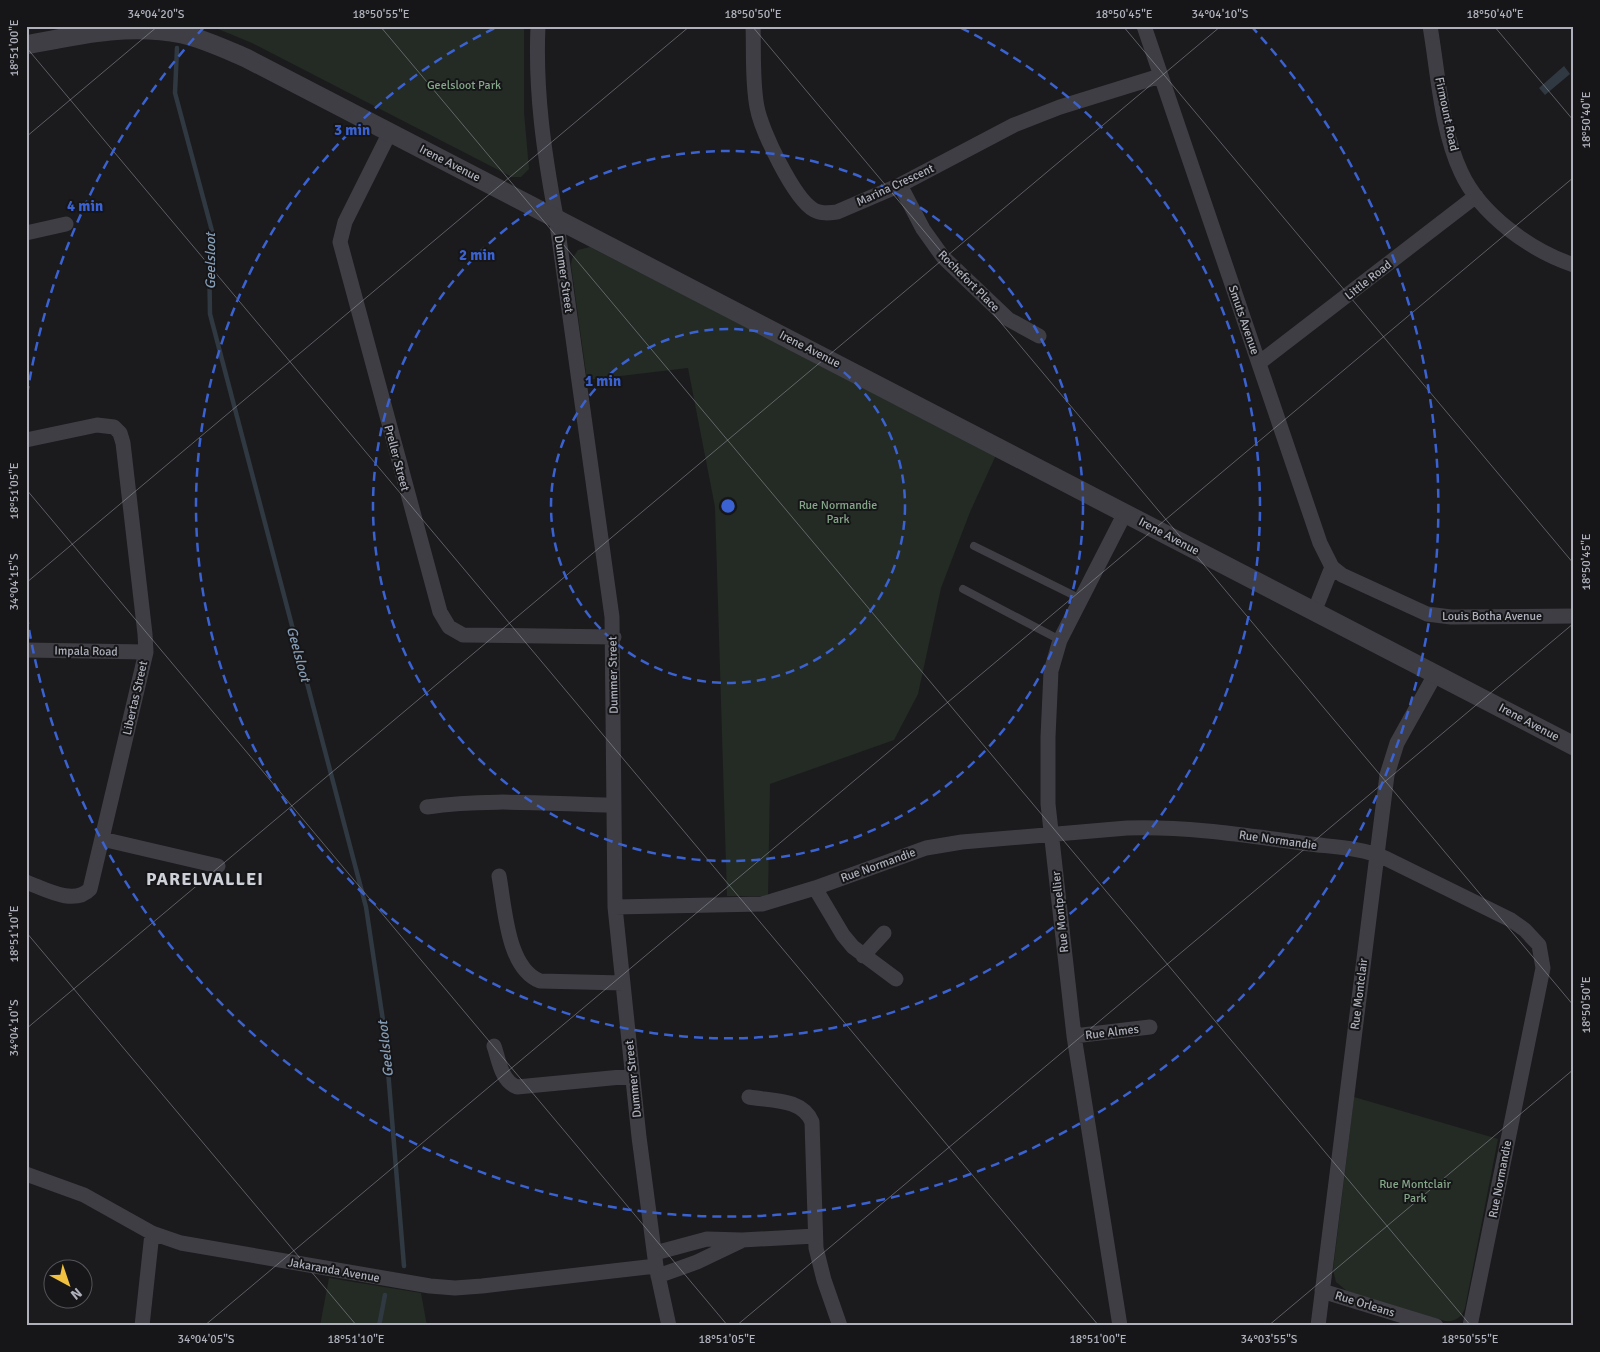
<svg xmlns="http://www.w3.org/2000/svg" width="1600" height="1352" viewBox="0 0 1600 1352" font-family="Signika,sans-serif">
	<style>
		.green { fill: #232b24 }
		.water { fill: #303942 }
		.lines { fill: none; stroke-linecap: round; stroke-linejoin: round }
		.stream { stroke: #303942; stroke-width: 4.5 }
		.service { stroke: #3e3e44; stroke-width: 8 }
		.minor { stroke: #3e3e44; stroke-width: 15 }
		.tertiary { stroke: #3e3e44; stroke-width: 19 }
		.ticks { fill: none; stroke: #aeb1bc; stroke-width: 1; stroke-opacity: 0.45 }
		.ring { fill: none; stroke: #3a62d2; stroke-width: 2.5; stroke-dasharray: 9 6 }
		.labels { text-anchor: middle; stroke-width: 4; stroke-linejoin: round; paint-order: stroke }
		.park-label { font-size: 12px; fill: #85a789; stroke: #161618 }
		.street-label { font-size: 12px; fill: #aeb1bc; stroke: #161618 }
		.water-label { font-size: 14px; font-style: italic; fill: #869db6; stroke: #161618 }
		.district-label { font-size: 18px; font-weight: bold; letter-spacing: 1px; fill: #cfd1d8; stroke: #161618 }
		.centre { fill: #3a62d2; stroke: #161618; stroke-width: 2.5 }
		.ring-label { font-size: 15px; text-anchor: middle; font-weight: bold; fill: #3a62d2; stroke: #161618; stroke-width: 4; stroke-linejoin: round; paint-order: stroke }
		.neatline { fill: none; stroke: #aeb1bc; stroke-width: 2 }
		.ticks-label { font-size: 12px; text-anchor: middle; fill: #aeb1bc }
	</style>
	<rect width="100%" height="100%" fill="#1b1b1d"/>
	<path class="green" d="M 211,26 L 524,26 L 524,112 L 529,169 L 521,177 L 512,177 L 252,43 Z
		M 590,247 L 996,455 L 970,512 L 941,588 L 918,694 L 894,740 L 770,784 L 768,896 L 727,896 L 715,507 L 688,368 L 587,380 L 571,265 L 572,259 L 578,250 Z
		M 1354,1097 L 1498,1139 L 1465,1308 C 1462,1317 1455,1322 1445,1321 L 1347,1291 L 1336,1282 L 1333,1270 Z
		M 329,1278 L 421,1293 L 427,1326 L 320,1326 Z"/>
	<path class="water" d="M 1564,66 L 1570,74 L 1545,95 L 1539,88 Z"/>
	<g class="lines">
		<path class="stream" d="M 177,48 L 175,93 L 212,231 L 209,251 L 210,314 L 366,907 L 385,1034 L 404,1266
			M 379,1326 L 385,1295"/>
		<path class="service" d="M 974,546 L 1081,599
			M 963,589 L 1060,640"/>
		<path class="minor" d="M 538,26 C 535,91 544,153 556,217 L 612,617 L 615,907 L 639,1137 L 656,1266 L 669,1326
			M 753,26 C 754,53 752,81 757,107 C 761,130 794,199 814,210 C 821,214 829,213 837,212 L 900,185 L 1014,125 L 1060,107 L 1160,76
			M 1144,26 L 1320,543 L 1332,567 L 1314,612
			M 1430,26 C 1438,72 1441,130 1461,172 C 1480,214 1531,251 1574,265
			M 390,132 L 345,222 L 340,242 L 440,612 L 449,627 L 463,635 L 614,637
			M 900,185 L 923,229 L 943,257 L 1008,319 L 1039,336
			M 26,233 L 66,224
			M 1259,363 L 1476,196
			M 26,440 L 97,425 L 114,427 L 120,433 L 123,443 L 145,634 L 146,652 L 90,889 C 74,906 45,889 26,882
			M 1332,567 L 1342,575 L 1427,614 L 1451,617 L 1574,616
			M 26,650 L 146,652
			M 427,807 C 488,798 553,804 614,805
			M 102,839 L 218,866
			M 499,876 C 505,908 507,968 540,981 L 623,983
			M 815,888 L 843,935 L 853,947 L 896,979
			M 615,907 L 762,904 L 815,888 L 926,848 L 962,842 L 1127,828 C 1189,826 1250,836 1310,844 C 1335,847 1363,848 1385,858 L 1511,920 L 1525,930 L 1539,945 L 1543,968 L 1470,1326
			M 863,956 L 884,933
			M 1074,1036 L 1150,1027
			M 494,1046 C 499,1060 501,1081 517,1087 L 632,1076
			M 749,1097 C 771,1101 802,1098 812,1122 L 816,1248 L 824,1280 L 840,1326
			M 26,1174 L 84,1195 L 152,1233 L 181,1243 L 430,1286 L 455,1288 L 482,1286 L 656,1266
			M 655,1253 L 707,1239 L 742,1240 L 815,1236
			M 658,1276 L 697,1262 L 741,1241
			M 1322,1291 L 1436,1326
			M 142,1326 L 152,1233
			M 1120,1326 L 1074,1036 L 1048,804 L 1048,737 L 1051,671 L 1060,640 L 1125,513
			M 1318,1326 L 1387,775 L 1397,743 L 1436,673"/>
		<path class="tertiary" d="M 26,45 C 78,35 129,23 182,34 C 204,39 225,49 246,58 L 1574,746"/>
	</g>
	<path class="ticks" d="M 380,26 L 1471,1326M 752,26 L 1574,1006M 1123,26 L 1574,564M 1494,26 L 1574,121M 26,47 L 1099,1326M 26,137 L 158,26M 26,489 L 728,1326M 26,583 L 690,26M 26,932 L 357,1326M 26,1029 L 1221,26M 204,1326 L 1574,177M 736,1326 L 1574,623M 1268,1326 L 1574,1069"/>
	<g class="ring">
		<circle cx="728" cy="506" r="177"/>
		<circle cx="728" cy="506" r="355"/>
		<path d="M961 28A532 532 0 1 1 495 28"/>
		<path d="M27 395A710 710 0 0 1 205 26M1251 26A710 710 0 1 1 27 617"/>
	</g>
	<g class="labels">
		<g class="park-label">
			<text x="464" y="89">Geelsloot Park</text>
			<text x="838" y="509">Rue Normandie<tspan x="838" dy="14">Park</tspan></text>
			<text x="1415" y="1188">Rue Montclair<tspan x="1415" dy="14">Park</tspan></text>
		</g>
		<g class="street-label">
			<text transform="translate(1447 114) rotate(78)" y="4">Firmount Road</text>
			<text transform="translate(450 163) rotate(27)" y="4">Irene Avenue</text>
			<text transform="translate(895 185) rotate(-25)" y="4">Marina Crescent</text>
			<text transform="translate(564 274) rotate(82)" y="4">Dummer Street</text>
			<text transform="translate(1368 280) rotate(-38)" y="4">Little Road</text>
			<text transform="translate(969 281) rotate(45)" y="4">Rochefort Place</text>
			<text transform="translate(1244 320) rotate(71)" y="4">Smuts Avenue</text>
			<text transform="translate(810 349) rotate(27)" y="4">Irene Avenue</text>
			<text transform="translate(397 458) rotate(75)" y="4">Preller Street</text>
			<text transform="translate(1169 536) rotate(28)" y="4">Irene Avenue</text>
			<text x="1492" y="620">Louis Botha Avenue</text>
			<text transform="translate(86 651) rotate(1)" y="4">Impala Road</text>
			<text transform="translate(613 675) rotate(-91)" y="4">Dummer Street</text>
			<text transform="translate(135 698) rotate(-77)" y="4">Libertas Street</text>
			<text transform="translate(1529 722) rotate(28)" y="4">Irene Avenue</text>
			<text transform="translate(1278 840) rotate(8)" y="4">Rue Normandie</text>
			<text transform="translate(878 865) rotate(-20)" y="4">Rue Normandie</text>
			<text transform="translate(1060 912) rotate(-96)" y="4">Rue Montpellier</text>
			<text transform="translate(1359 994) rotate(-83)" y="4">Rue Montclair</text>
			<text transform="translate(1112 1032) rotate(-7)" y="4">Rue Almes</text>
			<text transform="translate(633 1079) rotate(-96)" y="4">Dummer Street</text>
			<text transform="translate(1500 1179) rotate(-79)" y="4">Rue Normandie</text>
			<text transform="translate(334 1270) rotate(10)" y="4">Jakaranda Avenue</text>
			<text transform="translate(1365 1304) rotate(17)" y="4">Rue Orleans</text>
		</g>
		<g class="water-label">
			<text transform="translate(210 261) rotate(-90)" y="5">Geelsloot</text>
			<text transform="translate(299 654) rotate(75)" y="5">Geelsloot</text>
			<text transform="translate(385 1049) rotate(-96)" y="5">Geelsloot</text>
		</g>
		<g class="district-label">
			<text x="205" y="885">PARELVALLEI</text>
		</g>
	</g>
	<circle cx="728" cy="506" r="8" class="centre"/>
	<g class="ring-label">
		<text x="352" y="135">3 min</text>
		<text x="85" y="211">4 min</text>
		<text x="477" y="260">2 min</text>
		<text x="603" y="386">1 min</text>
	</g>
	<rect width="1600" height="1352" fill="none" stroke="#161618" stroke-width="55"/>
	<g transform="translate(68 1284) rotate(140)"><circle r="24" fill="#161618" stroke="#53545a"/>
	<path d="M0-4L9 19L0 12L-9 19Z" fill="#f0c040"/>
	<text y="-8" font-size="14" font-weight="bold" text-anchor="middle" fill="#aeb1bc">N</text>
	</g>
	<rect x="28" y="28" width="1544" height="1296" class="neatline"/>
	<g class="ticks-label">
		<text x="156" y="18">34°04'20"S</text>
		<text x="381" y="18">18°50'55"E</text>
		<text x="753" y="18">18°50'50"E</text>
		<text x="1124" y="18">18°50'45"E</text>
		<text x="1220" y="18">34°04'10"S</text>
		<text x="1495" y="18">18°50'40"E</text>
		<text transform="translate(14 48) rotate(-90)" y="4">18°51'00"E</text>
		<text transform="translate(1586 120) rotate(-90)" y="4">18°50'40"E</text>
		<text transform="translate(14 491) rotate(-90)" y="4">18°51'05"E</text>
		<text transform="translate(1586 562) rotate(-90)" y="4">18°50'45"E</text>
		<text transform="translate(14 582) rotate(-90)" y="4">34°04'15"S</text>
		<text transform="translate(14 934) rotate(-90)" y="4">18°51'10"E</text>
		<text transform="translate(1586 1005) rotate(-90)" y="4">18°50'50"E</text>
		<text transform="translate(14 1028) rotate(-90)" y="4">34°04'10"S</text>
		<text x="206" y="1343">34°04'05"S</text>
		<text x="356" y="1343">18°51'10"E</text>
		<text x="727" y="1343">18°51'05"E</text>
		<text x="1098" y="1343">18°51'00"E</text>
		<text x="1269" y="1343">34°03'55"S</text>
		<text x="1470" y="1343">18°50'55"E</text>
	</g>
</svg>
